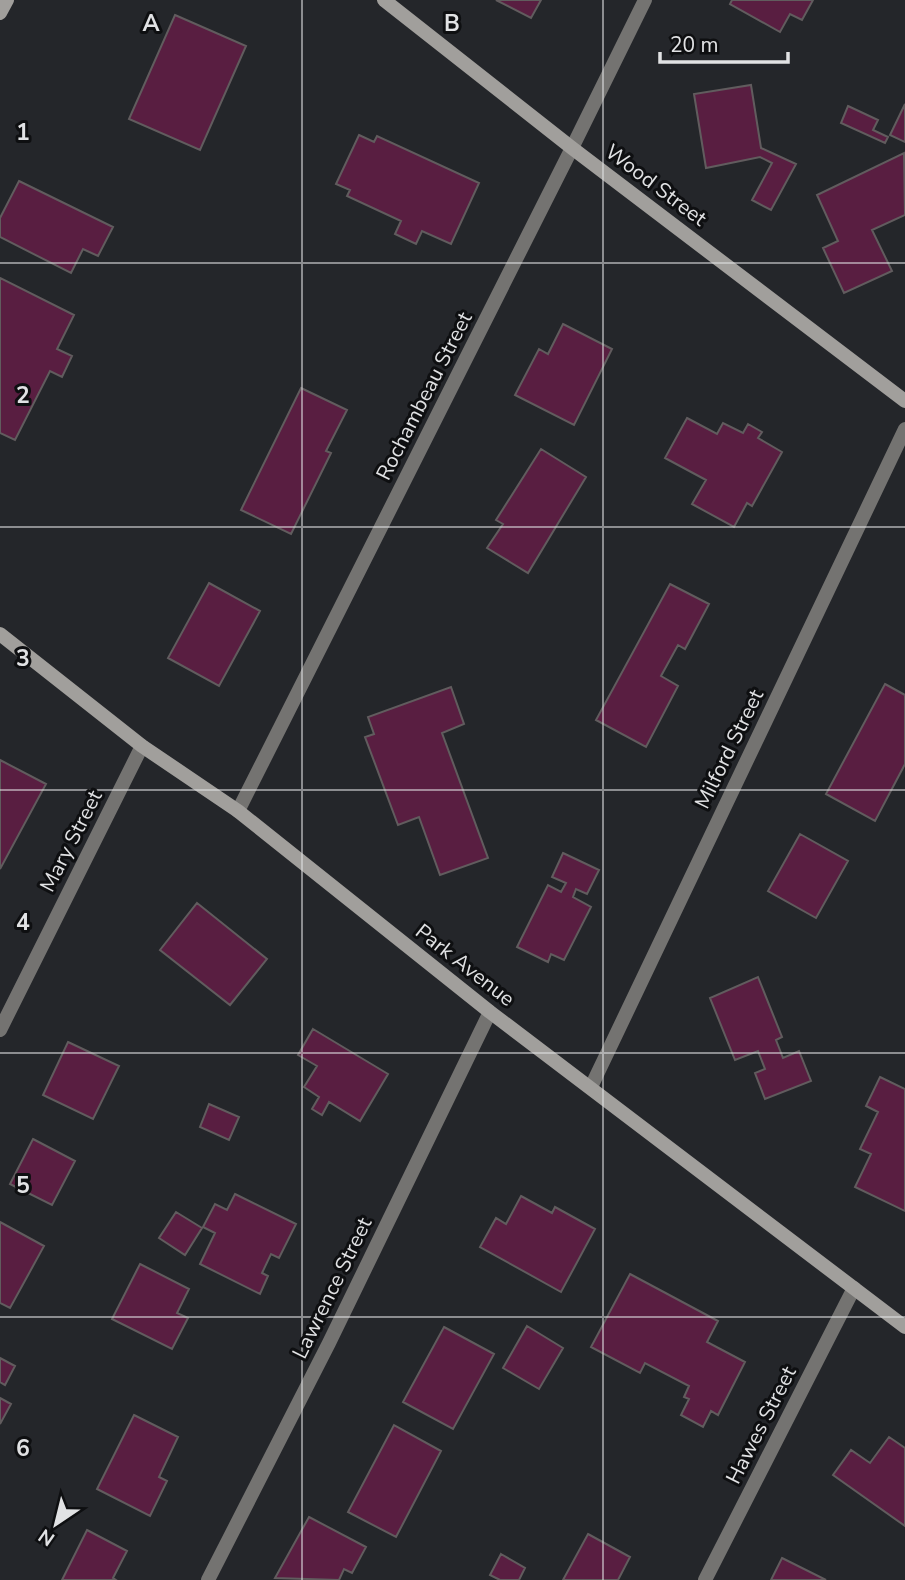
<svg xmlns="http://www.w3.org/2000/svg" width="905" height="1580" viewBox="0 0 905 1580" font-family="'Nunito Sans',sans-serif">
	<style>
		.building { fill: #591e41; stroke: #615c5e; stroke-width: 2 }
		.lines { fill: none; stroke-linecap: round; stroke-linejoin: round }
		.street { stroke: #747371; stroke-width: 14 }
		.secondary { stroke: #a19f9c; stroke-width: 14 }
		.grid { fill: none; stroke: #e1e2e4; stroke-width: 2; stroke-opacity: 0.55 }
		.labels { text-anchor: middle; stroke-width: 6; stroke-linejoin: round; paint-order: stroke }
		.street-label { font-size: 21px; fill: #e1e2e4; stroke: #0e0f11 }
		.grid-label { font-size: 23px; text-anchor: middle; font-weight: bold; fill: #e1e2e4; stroke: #0e0f11; stroke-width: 6; stroke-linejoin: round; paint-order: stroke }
	</style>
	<rect width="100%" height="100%" fill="#24262a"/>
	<path class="building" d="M 496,0 L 541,0 L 531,18 Z
		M 732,0 L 813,0 L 802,20 L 790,14 L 780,32 L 730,4 Z
		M 175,15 L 246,46 L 200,150 L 129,119 Z
		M 751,85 L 761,148 L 796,164 L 771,210 L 752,200 L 772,163 L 760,157 L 706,168 L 694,94 Z
		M 905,104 L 905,142 L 890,135 Z
		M 848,106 L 878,120 L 873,130 L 888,137 L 885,143 L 841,123 Z
		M 359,135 L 374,142 L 377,136 L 479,183 L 451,244 L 422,231 L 416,244 L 395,234 L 401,221 L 347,196 L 350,190 L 336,184 Z
		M 904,153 L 905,215 L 872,230 L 892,271 L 844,293 L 823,248 L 838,241 L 817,195 Z
		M 19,181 L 113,227 L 98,256 L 83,249 L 71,273 L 0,237 L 0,218 Z
		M 0,278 L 74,315 L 57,349 L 72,356 L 62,377 L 50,371 L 15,440 L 0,433 Z
		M 563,324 L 612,349 L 574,425 L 515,395 L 539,349 L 548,354 Z
		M 301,388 L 347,410 L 326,451 L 331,453 L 291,534 L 241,510 Z
		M 687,418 L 717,434 L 723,423 L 743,433 L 748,424 L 762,432 L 758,438 L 782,452 L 752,506 L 747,503 L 734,527 L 692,504 L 706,480 L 665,458 Z
		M 541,449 L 586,477 L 528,573 L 487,548 L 503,524 L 496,520 Z
		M 209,583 L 260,611 L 219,686 L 168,658 Z
		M 670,584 L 709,604 L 685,649 L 678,645 L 661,676 L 678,686 L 646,747 L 596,720 Z
		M 885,684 L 905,695 L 905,764 L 875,821 L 826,794 Z
		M 451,687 L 464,724 L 442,733 L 488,858 L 440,875 L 419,817 L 398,825 L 365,737 L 374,734 L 368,717 Z
		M 0,760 L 46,784 L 0,869 Z
		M 800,834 L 848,861 L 816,918 L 768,891 Z
		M 563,853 L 599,870 L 587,894 L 576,889 L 573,897 L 591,907 L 564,960 L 551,954 L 548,962 L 517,947 L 548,885 L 561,892 L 566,883 L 552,877 Z
		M 197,903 L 267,959 L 230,1005 L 160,950 Z
		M 758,977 L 782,1037 L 776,1040 L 783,1058 L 799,1051 L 811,1081 L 765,1099 L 755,1073 L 765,1069 L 758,1051 L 735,1060 L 710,998 Z
		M 313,1029 L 388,1074 L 360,1121 L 329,1102 L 322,1115 L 312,1109 L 319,1097 L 304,1087 L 317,1066 L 298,1055 Z
		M 68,1042 L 119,1066 L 93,1119 L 43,1095 Z
		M 880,1077 L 905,1089 L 905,1211 L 855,1187 L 871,1154 L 860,1149 L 878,1112 L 866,1106 Z
		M 209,1104 L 239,1117 L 229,1140 L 200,1127 Z
		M 33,1139 L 75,1161 L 52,1205 L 10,1184 Z
		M 235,1194 L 296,1224 L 279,1258 L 271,1254 L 262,1273 L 268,1276 L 260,1294 L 200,1264 L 215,1233 L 203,1227 L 215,1204 L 227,1210 Z
		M 521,1196 L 552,1213 L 555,1207 L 595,1229 L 561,1292 L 480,1247 L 496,1218 L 506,1224 Z
		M 176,1212 L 202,1228 L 185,1255 L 159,1238 Z
		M 0,1222 L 44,1246 L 10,1308 L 0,1303 Z
		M 140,1264 L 189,1289 L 177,1313 L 188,1318 L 172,1349 L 112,1319 Z
		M 630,1274 L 718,1321 L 707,1342 L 745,1362 L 718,1415 L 711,1411 L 703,1427 L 681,1415 L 689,1399 L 684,1397 L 689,1386 L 645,1363 L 640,1373 L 591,1347 Z
		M 527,1326 L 563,1348 L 539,1389 L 503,1368 Z
		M 444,1327 L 494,1354 L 453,1429 L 403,1402 Z
		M 0,1358 L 15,1366 L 5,1385 L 0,1382 Z
		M 0,1398 L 11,1404 L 0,1424 Z
		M 134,1415 L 178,1437 L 159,1477 L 167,1481 L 150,1516 L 97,1489 Z
		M 394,1425 L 441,1451 L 396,1537 L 348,1512 Z
		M 889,1437 L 905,1448 L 905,1526 L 833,1475 L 851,1450 L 870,1463 Z
		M 309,1517 L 366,1547 L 352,1573 L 344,1569 L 339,1580 L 275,1578 Z
		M 87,1530 L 127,1551 L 113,1578 L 116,1580 L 62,1580 Z
		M 588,1534 L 630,1557 L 618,1580 L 563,1580 Z
		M 501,1554 L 525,1568 L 519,1580 L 500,1580 L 490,1575 Z
		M 782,1558 L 826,1580 L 771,1580 Z"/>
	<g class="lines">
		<path class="street" d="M 238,811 L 572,148 L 645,0
			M 0,1030 L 142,746
			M 591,1087 L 905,429
			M 208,1580 L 329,1343 L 490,1012
			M 705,1580 L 854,1288"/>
		<path class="secondary" d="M 384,0 L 572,148 L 905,401
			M 0,13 L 7,0
			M 0,634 L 142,746 L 238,811 L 490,1012 L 905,1327"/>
	</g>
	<path class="grid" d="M 302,0 L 302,1580M 603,0 L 603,1580M 0,263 L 905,263M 0,527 L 905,527M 0,790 L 905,790M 0,1053 L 905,1053M 0,1317 L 905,1317"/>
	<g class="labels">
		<g class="street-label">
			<text transform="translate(656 185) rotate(37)" y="7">Wood Street</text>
			<text transform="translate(424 396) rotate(-63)" y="7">Rochambeau Street</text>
			<text transform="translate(729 749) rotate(-64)" y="7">Milford Street</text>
			<text transform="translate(71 841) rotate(-63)" y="7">Mary Street</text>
			<text transform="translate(465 965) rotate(38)" y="7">Park Avenue</text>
			<text transform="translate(332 1288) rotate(-64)" y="7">Lawrence Street</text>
			<text transform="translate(761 1425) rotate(-63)" y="7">Hawes Street</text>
		</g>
	</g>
	<g class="grid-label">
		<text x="151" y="31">A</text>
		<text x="452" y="31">B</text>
		<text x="23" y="140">1</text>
		<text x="23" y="403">2</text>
		<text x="23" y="666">3</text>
		<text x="23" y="930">4</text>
		<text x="23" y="1193">5</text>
		<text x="23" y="1456">6</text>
	</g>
	<g transform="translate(56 1524) rotate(215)" stroke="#0e0f11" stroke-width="5" paint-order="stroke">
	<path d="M0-5L12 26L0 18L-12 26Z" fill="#e1e2e4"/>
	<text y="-10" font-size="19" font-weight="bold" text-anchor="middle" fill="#e1e2e4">N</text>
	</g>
	<path d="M660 52v10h128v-10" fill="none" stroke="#e1e2e4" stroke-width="3.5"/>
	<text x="670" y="52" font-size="21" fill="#e1e2e4" stroke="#0e0f11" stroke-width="5" paint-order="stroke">20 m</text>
</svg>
